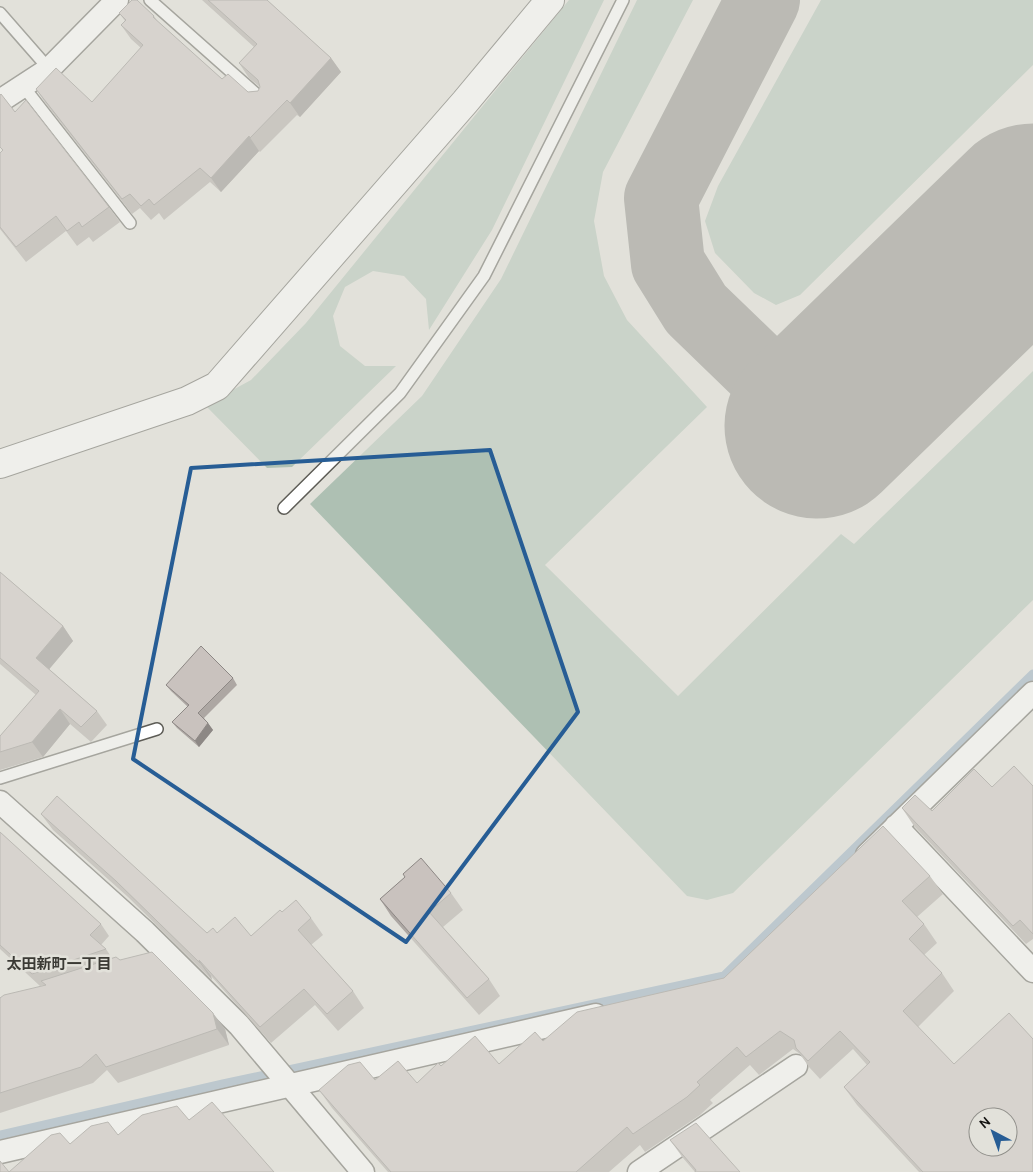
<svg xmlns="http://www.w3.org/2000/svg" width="1033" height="1172" viewBox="0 0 1033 1172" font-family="Karla,'Noto Sans JP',sans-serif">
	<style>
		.green { fill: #aec0b3 }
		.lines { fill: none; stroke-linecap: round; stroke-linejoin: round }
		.stream { stroke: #91a9bf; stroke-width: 9 }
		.taxiway { stroke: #8c8b86; stroke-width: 74 }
		.runway { stroke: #8c8b86; stroke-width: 185 }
		.service-casing { stroke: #5d5c56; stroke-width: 14 }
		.minor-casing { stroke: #5d5c56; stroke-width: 25 }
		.tertiary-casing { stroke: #5d5c56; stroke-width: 30 }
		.service { stroke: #fff; stroke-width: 11 }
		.minor { stroke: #fff; stroke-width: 22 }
		.tertiary { stroke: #fff; stroke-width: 28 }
		.wall { fill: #ada7a3 }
		.shaded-wall { fill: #8d8885 }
		.building { fill: #c9c2be; stroke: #8d8885; fill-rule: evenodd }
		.marked { fill: none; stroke: #275d95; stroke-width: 4; stroke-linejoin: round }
		.labels { text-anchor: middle; stroke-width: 5; stroke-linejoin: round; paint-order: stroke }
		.neighbourhood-label { font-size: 15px; font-weight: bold; fill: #3b3a35; stroke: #e2e1da }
	</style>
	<rect width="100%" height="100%" fill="#e2e1da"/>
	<path class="green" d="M 569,0 L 604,0 L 492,230 L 429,330 L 426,299 L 404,276 L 373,271 L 345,287 L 333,316 L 340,346 L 365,366 L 396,366 L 292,467 L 267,468 L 205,405 L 251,380 L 306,323 Z
		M 637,0 L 693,0 L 603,172 L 594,221 L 604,276 L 627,320 L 707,407 L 545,565 L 678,696 L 841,534 L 854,544 L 1033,371 L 1033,600 L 733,893 L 707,900 L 687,896 L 310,504 L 422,396 L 501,279 Z
		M 821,0 L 1033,0 L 1033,65 L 800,295 L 776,305 L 754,293 L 715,253 L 705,221 L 718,186 Z"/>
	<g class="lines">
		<path class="stream" d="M 0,1135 L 223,1084 L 724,976 L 1033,674"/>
		<path class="taxiway" d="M 763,0 L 661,198 L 668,264 L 696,309 L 817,426 L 811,420"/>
		<path class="runway" d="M 817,426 L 1033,216"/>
		<g class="service-casing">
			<path id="service" d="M 150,0 L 263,100
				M 0,13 L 49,69
				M 23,86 L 130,223
				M 284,508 L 400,393 L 484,276 L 623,0
				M 0,778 L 157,729"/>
		</g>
		<g class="minor-casing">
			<path id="minor" d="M 0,101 L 49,69 L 117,0
				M 0,802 L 145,932 L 239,1025 L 363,1172
				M 896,826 L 1033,971
				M 867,855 L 1033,693
				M 0,1152 L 596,1015
				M 639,1172 L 796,1066"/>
		</g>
		<g class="tertiary-casing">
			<path id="tertiary" d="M 0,464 L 187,401 L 217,386 L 465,102 L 550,0"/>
		</g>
		<use href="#service" class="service"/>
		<use href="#minor" class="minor"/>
		<use href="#tertiary" class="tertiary"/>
	</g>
	<path class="wall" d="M 202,0 L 267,0 L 331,58 L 341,72 L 300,117 L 297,115 L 260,152 L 259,151 L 221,192 L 210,182 L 164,220 L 159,213 L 151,220 L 140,208 L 132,214 L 46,104 L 36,89 L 92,102 L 141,48 L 131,39 L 121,25 L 125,21 L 119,13 L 154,16 L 158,22 L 222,79 L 248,92 L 258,91 L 260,87 L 249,78 L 239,63 L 254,47 Z
		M 0,95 L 15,112 L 109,207 L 120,222 L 93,242 L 89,237 L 77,246 L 66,231 L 26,262 L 0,229 L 0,153 L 3,151 L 0,147 Z
		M 0,572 L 63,626 L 73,641 L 49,669 L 97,711 L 107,725 L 91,742 L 70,724 L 43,757 L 0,770 L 0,736 L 36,695 L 0,664 Z
		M 233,678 L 237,685 L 204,718 L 213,730 L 199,747 L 177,728 L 172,722 L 188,707 L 171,691 L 166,685 Z
		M 1033,786 L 1033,939 L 1026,944 L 914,826 L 902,808 L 932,811 L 992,787 Z
		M 41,814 L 207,933 L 217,933 L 251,936 L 282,912 L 311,918 L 323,935 L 311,945 L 353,991 L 364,1008 L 338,1031 L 315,1005 L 271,1043 L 211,976 L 212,980 L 128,897 L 53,830 Z
		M 0,832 L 101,924 L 109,936 L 101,945 L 106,949 L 112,958 L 120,960 L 225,1029 L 229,1045 L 118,1083 L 107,1070 L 93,1083 L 0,1113 L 0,998 L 44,986 L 44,985 L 40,986 L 0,949 Z
		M 930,876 L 943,894 L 917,917 L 924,924 L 937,943 L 924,955 L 942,973 L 954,991 L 918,1027 L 1033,1172 L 919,1172 L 857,1105 L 844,1087 L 867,1065 L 853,1049 L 820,1079 L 809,1067 L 800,1054 L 793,1049 L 759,1075 L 750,1065 L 710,1100 L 713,1103 L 700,1115 L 645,1152 L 640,1145 L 609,1172 L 388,1172 L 332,1108 L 319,1090 L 375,1080 L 417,1083 L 441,1066 L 499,1064 L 543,1041 L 724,978 Z
		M 405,877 L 451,893 L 463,910 L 443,927 L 489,979 L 500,996 L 479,1015 L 391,916 L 380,899 Z
		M 670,1140 L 740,1172 L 695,1172 L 683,1158 Z"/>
	<path class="shaded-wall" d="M 331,58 L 341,72 L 300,117 L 290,103 Z
		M 249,136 L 259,151 L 221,192 L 211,178 Z
		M 63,626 L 73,641 L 46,673 L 36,658 Z
		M 60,709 L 70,724 L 43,757 L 32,742 Z
		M 208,723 L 213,730 L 199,747 L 195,741 Z
		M 199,960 L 211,976 L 212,980 L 200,963 Z
		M 213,1013 L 225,1029 L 229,1045 L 217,1029 Z"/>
	<path class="building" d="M 132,0 L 137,0 L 154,16 L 153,17 L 222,79 L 228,74 L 248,92 L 258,91 L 260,87 L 258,80 L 239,63 L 257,44 L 208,0 L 267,0 L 331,58 L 290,103 L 287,100 L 250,138 L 249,136 L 211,178 L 200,168 L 154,205 L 149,199 L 141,206 L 130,194 L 122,199 L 36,89 L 56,68 L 92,102 L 143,45 L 121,25 L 126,20 L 119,13 Z
		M 1,94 L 15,112 L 26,100 L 109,207 L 82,227 L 79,222 L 67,231 L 56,216 L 16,247 L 0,227 L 0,153 L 3,150 L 0,147 L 0,95 Z
		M 0,572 L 63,626 L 36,658 L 97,711 L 81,727 L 60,709 L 32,742 L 0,752 L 0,736 L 39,691 L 0,658 Z
		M 201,646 L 233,678 L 198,713 L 208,723 L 195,741 L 172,722 L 189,705 L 166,685 Z
		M 1014,766 L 1033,786 L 1033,934 L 1020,920 L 1013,926 L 902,808 L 915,795 L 932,811 L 974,769 L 992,787 Z
		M 57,796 L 207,933 L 213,928 L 217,933 L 235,917 L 251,936 L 280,910 L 282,912 L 296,900 L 311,918 L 298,930 L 353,991 L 327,1014 L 304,989 L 260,1027 L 199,960 L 200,963 L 116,881 L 41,814 Z
		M 883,826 L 930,876 L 902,901 L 924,924 L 909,939 L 942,973 L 903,1011 L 954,1064 L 1009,1013 L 1033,1039 L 1033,1172 L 923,1172 L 844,1087 L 870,1062 L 840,1031 L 808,1061 L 796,1048 L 794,1040 L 780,1031 L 746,1057 L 737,1047 L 697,1082 L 700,1085 L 687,1097 L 633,1134 L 627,1127 L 576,1172 L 391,1172 L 319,1090 L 348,1065 L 360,1062 L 375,1080 L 398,1061 L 417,1083 L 438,1063 L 441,1066 L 475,1036 L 499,1064 L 535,1032 L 543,1041 L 577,1012 L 724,978 ZM 978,1117 L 1008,1117 L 1008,1147 L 978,1147 Z
		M 0,832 L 101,924 L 90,935 L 106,949 L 32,974 L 0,945 Z
		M 421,858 L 451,893 L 429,912 L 489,979 L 467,998 L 380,899 L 405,877 L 403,874 Z
		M 152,952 L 213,1013 L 217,1029 L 106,1067 L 96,1054 L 81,1067 L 0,1093 L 0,998 L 4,995 L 46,985 L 41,981 L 116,957 L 120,960 Z
		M 212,1102 L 274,1172 L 0,1172 L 0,1161 L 9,1172 L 51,1135 L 60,1133 L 70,1144 L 91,1126 L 108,1122 L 118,1135 L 142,1115 L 177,1106 L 189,1120 Z
		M 696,1123 L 740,1172 L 695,1172 L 696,1170 L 670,1140 Z"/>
	<path d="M0 0H1033V1172H0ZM 490,450 L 578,712 L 406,942 L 133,759 L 191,468 Z" fill="#e2e1da" fill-opacity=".55" fill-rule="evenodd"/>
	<path class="marked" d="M 490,450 L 578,712 L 406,942 L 133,759 L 191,468 Z"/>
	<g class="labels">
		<g class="neighbourhood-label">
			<text x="59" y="969">太田新町一丁目</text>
		</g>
	</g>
	<g transform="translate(993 1132) rotate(319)"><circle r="24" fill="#e2e1da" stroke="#8f8e89"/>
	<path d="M0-4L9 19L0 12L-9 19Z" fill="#275d95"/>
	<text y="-8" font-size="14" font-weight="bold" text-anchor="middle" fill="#131210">N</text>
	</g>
</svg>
